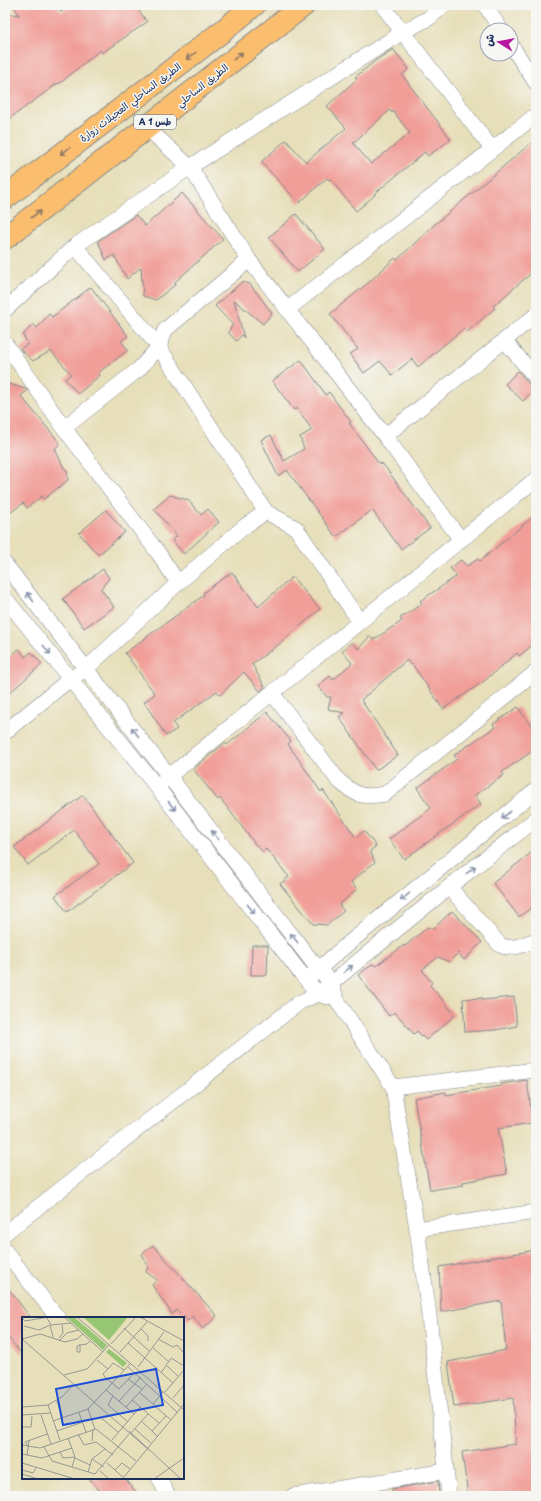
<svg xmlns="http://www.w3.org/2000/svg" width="541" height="1501" viewBox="0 0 541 1501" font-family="'Playpen Sans','Playpen Sans Arabic',sans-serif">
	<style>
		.building { fill: #f19e98; fill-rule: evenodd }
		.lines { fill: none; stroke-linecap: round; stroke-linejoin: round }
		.minor-casing { stroke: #81878c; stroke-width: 16 }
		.trunk-casing { stroke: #81878c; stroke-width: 24 }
		.minor { stroke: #fff; stroke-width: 15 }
		.trunk { stroke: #fbbe6e; stroke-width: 22 }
		.oneway { stroke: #8b7666 }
		.oneway2 { stroke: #8d97ae }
		.labels { text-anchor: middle; stroke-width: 3; stroke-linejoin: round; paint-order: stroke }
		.shield { fill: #f6f6f2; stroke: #5d6b8a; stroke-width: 1 }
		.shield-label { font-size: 9px; font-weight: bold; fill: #1b2f5e }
		.street-label { font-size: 10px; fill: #1b2f5e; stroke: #f6f6f2 }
		.inset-road { fill: none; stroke: #959995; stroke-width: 1 }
		.view { fill: #1d4ed8; fill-opacity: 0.15; stroke: #1d4ed8; stroke-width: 2 }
		.inset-edge { fill: none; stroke: #1b2f5e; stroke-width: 2 }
	</style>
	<rect width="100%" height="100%" fill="#f6f6f2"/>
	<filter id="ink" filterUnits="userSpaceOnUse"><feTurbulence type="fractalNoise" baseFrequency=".025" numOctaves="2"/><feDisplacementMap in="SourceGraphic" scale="8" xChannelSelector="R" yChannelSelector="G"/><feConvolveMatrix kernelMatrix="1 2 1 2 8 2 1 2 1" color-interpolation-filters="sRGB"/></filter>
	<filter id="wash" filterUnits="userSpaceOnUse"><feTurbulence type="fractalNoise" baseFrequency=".012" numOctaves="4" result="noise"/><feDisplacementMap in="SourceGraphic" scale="16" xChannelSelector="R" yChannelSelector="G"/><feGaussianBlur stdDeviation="0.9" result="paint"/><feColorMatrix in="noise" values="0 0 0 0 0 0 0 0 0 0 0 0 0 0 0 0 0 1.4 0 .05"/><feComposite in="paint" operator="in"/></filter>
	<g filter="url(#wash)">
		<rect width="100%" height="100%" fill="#e7dfb9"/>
		<g id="blocks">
			<path class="building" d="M 13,5 L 57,5 L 61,12 L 71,5 L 135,5 L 147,22 L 102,53 L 100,50 L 59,84 L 58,83 L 5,122 L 5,13 L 19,15 Z
				M 393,49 L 409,69 L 402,75 L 451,139 L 428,156 L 425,152 L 374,194 L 375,195 L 356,211 L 330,179 L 329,180 L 327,178 L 299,203 L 261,162 L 286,140 L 306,162 L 346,128 L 327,106 L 357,79 L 355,77 L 375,61 ZM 390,110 L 392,113 L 393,111 L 410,133 L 371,164 L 353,143 Z
				M 536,139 L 536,269 L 493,306 L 495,308 L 467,332 L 464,328 L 418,367 L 412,359 L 392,375 L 380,361 L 364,373 L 350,354 L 358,349 L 330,314 L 369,282 L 395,258 L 397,260 L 434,225 Z
				M 182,193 L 223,239 L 175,282 L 176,284 L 156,300 L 143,296 L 141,267 L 127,279 L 114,255 L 106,260 L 98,241 L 136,215 L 145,226 Z
				M 296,214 L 325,249 L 298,272 L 269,237 Z
				M 242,282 L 250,284 L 272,313 L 263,324 L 234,300 L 244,338 L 242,335 L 236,341 L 228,332 L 233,325 L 215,306 Z
				M 91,287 L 128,336 L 121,341 L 128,350 L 98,373 L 100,375 L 78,394 L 65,379 L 71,374 L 51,351 L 33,361 L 20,349 L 28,344 L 23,335 L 33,324 L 37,328 L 49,314 L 52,317 Z
				M 301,360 L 326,395 L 329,392 L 351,422 L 349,423 L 380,465 L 382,463 L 430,528 L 401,549 L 372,510 L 336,537 L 287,470 L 278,476 L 261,440 L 271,435 L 284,461 L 304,449 L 300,437 L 312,430 L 297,408 L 294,410 L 272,381 Z
				M 518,371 L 529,384 L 536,387 L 523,401 L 505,384 Z
				M 5,383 L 26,389 L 27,391 L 21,396 L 60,443 L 55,449 L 64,468 L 67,470 L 68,480 L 44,499 L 42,496 L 27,508 L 23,503 L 5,517 Z
				M 170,495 L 188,500 L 201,515 L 208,509 L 219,522 L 184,554 L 172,540 L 177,536 L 154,509 Z
				M 106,510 L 125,532 L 98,555 L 79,533 Z
				M 536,514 L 536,642 L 519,656 L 517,653 L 483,682 L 443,709 L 412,664 L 410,665 L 407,660 L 361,700 L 398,755 L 376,770 L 339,717 L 344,713 L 328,709 L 331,697 L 327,697 L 318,686 L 330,676 L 333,680 L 352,663 L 342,651 L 352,642 L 358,649 L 370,636 L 373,640 L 402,621 L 400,618 L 422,604 L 420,601 L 457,576 L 450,568 L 461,560 L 467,566 L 478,559 L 480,561 Z
				M 103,569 L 109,578 L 101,589 L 114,607 L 84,628 L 63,599 Z
				M 232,572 L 258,607 L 292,577 L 320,609 L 282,642 L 252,664 L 265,687 L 260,691 L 244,672 L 220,695 L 217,691 L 173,723 L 177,729 L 166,736 L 144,702 L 155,694 L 125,653 L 204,595 L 203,593 Z
				M 19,649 L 25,657 L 31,652 L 42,664 L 5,697 L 5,661 Z
				M 518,707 L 536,733 L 536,749 L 502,772 L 504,775 L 475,795 L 481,804 L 404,859 L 389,839 L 431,808 L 417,788 L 457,759 L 454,755 L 495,727 L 493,724 Z
				M 267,712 L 291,741 L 288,744 L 321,792 L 323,790 L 356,838 L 364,831 L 376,846 L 370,851 L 375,862 L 351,882 L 357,889 L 339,905 L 344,911 L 327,925 L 313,924 L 280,884 L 289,877 L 266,849 L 263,852 L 255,844 L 220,798 L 218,800 L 193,769 L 225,743 L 227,745 Z
				M 83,795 L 133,863 L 67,912 L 55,896 L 99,864 L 74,830 L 28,865 L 14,847 Z
				M 536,849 L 536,904 L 519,917 L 493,883 Z
				M 452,911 L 482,942 L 464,960 L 458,953 L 449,962 L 438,957 L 422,970 L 432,983 L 430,985 L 455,1015 L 426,1040 L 417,1031 L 414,1034 L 395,1012 L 389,1016 L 358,975 L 373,964 L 376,966 L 404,945 L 405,946 L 428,927 L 433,929 Z
				M 252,945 L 268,945 L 267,975 L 251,975 Z
				M 514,997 L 517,1026 L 495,1030 L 465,1032 L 463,999 L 483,998 L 483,1000 Z
				M 527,1080 L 533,1123 L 498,1128 L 507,1174 L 463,1182 L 464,1185 L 430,1190 L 414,1098 L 446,1092 L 446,1095 L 501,1086 L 501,1084 Z
				M 153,1245 L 217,1316 L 203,1329 L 192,1316 L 188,1321 L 177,1310 L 172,1314 L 152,1285 L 157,1280 L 146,1272 L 148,1266 L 142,1254 Z
				M 536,1250 L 536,1496 L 468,1496 L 462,1452 L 516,1444 L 513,1398 L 454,1407 L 448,1362 L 506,1350 L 501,1301 L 441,1312 L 439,1267 Z
				M 5,1284 L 31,1318 L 23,1318 L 23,1356 L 5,1333 Z
				M 89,1478 L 125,1478 L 139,1496 L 104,1496 Z
				M 438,1481 L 439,1496 L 392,1496 L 392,1489 Z"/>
		</g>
	</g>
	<g filter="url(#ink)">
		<use href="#blocks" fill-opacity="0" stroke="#81878c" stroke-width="1"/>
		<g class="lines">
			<g class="minor-casing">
				<path id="minor" d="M 382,5 L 492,149
					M 485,5 L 501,30
					M 511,45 L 536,83
					M 147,128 L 190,167 L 249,260 L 385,436 L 461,540
					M 75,246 L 159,347 L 266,512 L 296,528 L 360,622
					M 288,309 L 536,115
					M 5,310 L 75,246 L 190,167 L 403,32 L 429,18 L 444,5
					M 505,341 L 536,378
					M 5,343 L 64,428 L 159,554 L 178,583 L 86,669 L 70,679 L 5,732
					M 64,428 L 139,369 L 159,347 L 165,330 L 249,260
					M 385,436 L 536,315
					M 5,564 L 311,960 L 331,983 L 337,1000 L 393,1087 L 417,1229 L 428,1307 L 449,1496
					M 178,583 L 245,526 L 266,512
					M 5,598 L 157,787 L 299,971 L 318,994 L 327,997
					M 272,693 L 338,780 C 356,796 362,798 385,794 L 536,672
					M 162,782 L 536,479
					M 449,887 L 500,945 C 512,951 524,944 536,940
					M 312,975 L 338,952 L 536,790
					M 393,1087 L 536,1070
					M 417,1229 L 536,1212
					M 5,1233 L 300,1002 L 318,994 L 449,887 L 536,819
					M 5,1251 L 58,1318
					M 159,1478 L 168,1496
					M 293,1496 L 446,1471"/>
			</g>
			<g class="trunk-casing">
				<path id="trunk" d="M 5,198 L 224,30 L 254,5
					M 5,238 L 304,5"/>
			</g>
			<use href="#minor" class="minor"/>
			<use href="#trunk" class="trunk"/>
		</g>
		<defs><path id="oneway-shaft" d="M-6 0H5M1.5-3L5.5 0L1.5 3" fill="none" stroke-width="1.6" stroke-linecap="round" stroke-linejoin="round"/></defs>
		<g class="oneway">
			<use href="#oneway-shaft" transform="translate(191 56) rotate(143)"/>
			<use href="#oneway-shaft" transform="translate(238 56) rotate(-38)"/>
			<use href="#oneway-shaft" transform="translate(65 151) rotate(143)"/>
			<use href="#oneway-shaft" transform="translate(36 214) rotate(-38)"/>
		</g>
		<g class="oneway2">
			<use href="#oneway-shaft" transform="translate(30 597) rotate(-127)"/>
			<use href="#oneway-shaft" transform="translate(47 650) rotate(51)"/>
			<use href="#oneway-shaft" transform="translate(135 732) rotate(-128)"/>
			<use href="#oneway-shaft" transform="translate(172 806) rotate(52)"/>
			<use href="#oneway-shaft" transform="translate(506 815) rotate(141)"/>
			<use href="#oneway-shaft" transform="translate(215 835) rotate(-128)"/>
			<use href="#oneway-shaft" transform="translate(471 870) rotate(-38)"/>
			<use href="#oneway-shaft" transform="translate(405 897) rotate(141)"/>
			<use href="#oneway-shaft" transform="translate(251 909) rotate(52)"/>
			<use href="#oneway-shaft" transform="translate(294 938) rotate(-128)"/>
			<use href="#oneway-shaft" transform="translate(348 969) rotate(-39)"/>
		</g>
	</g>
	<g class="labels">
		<rect class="shield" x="134" y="115" width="42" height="14" rx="3"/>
		<g class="shield-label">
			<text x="155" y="125">A 1 طس</text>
		</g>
		<g class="street-label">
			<text transform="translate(202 85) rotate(-38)" y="4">الطريق الساحلي</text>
			<text transform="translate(130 102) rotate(-37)" y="4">الطريق الساحلي العجيلات زوارة</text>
		</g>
	</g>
	<g transform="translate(22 1317)">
		<rect width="162" height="162" fill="#e7dfb9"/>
		<path d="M 44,0 L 52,0 L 85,28 L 81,33 ZM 87,32 L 105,46 L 101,50 L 84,35 Z" fill="#96c574"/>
		<path d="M 61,0 L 106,0 L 87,23 Z" fill="#96c574"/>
		<path class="inset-road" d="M 42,0 L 81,35M 55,0 L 162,93M 118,0 L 162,24M 0,1 L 3,4 L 27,0M 25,1 L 29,8 L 49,6M 28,8 L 31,20M 2,9 L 17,13 L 28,8M 102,11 L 127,34M 119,12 L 126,19 L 126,24M 37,21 L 41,16 L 40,8M 0,22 L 127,133M 0,22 L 18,17 L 43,25 L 55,22 L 61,17M 136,22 L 151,30 L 155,28 L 162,36M 37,24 L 45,16 L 57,13M 106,26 L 151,66M 89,27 L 114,0M 58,28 L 58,35 L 55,35 L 55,29 L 57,28 L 58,28 L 65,27 L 68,24M 130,30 L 147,45M 98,35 L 125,5M 75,43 L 86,52 L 81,57 L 83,60 L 97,72 L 112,56M 145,49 L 156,59M 106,50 L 156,96M 116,50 L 142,15M 86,52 L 91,46 L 102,53M 139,56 L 149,41 L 162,49M 42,58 L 65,52 L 87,28M 106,62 L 120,72M 84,73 L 112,97M 117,75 L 149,103M 143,75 L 162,53M 91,79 L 86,88 L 106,105M 151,81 L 162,68M 110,83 L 137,106M 35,84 L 41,101M 97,84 L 119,60M 131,87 L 141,75M 26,88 L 38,123M 0,90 L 26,88 L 40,80 L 51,68M 104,90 L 125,67M 66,92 L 73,112M 57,96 L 64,115M 0,98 L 28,96M 19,98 L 29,127M 78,100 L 96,115M 31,104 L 66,92 L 108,47M 119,104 L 130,114M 0,110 L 9,110 L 10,99M 113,112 L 129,126M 35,114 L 61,105M 107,114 L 159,162M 109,116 L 126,97M 56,117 L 62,128 L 74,125 L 91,138M 135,119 L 130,114 L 144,99M 46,121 L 53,140 L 50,150M 90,123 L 118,90M 70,124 L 71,112M 0,128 L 18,131 L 74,112 L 114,144M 7,130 L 3,125 L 25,117M 22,130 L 30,144 L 73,157 L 107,117M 38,135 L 41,141 L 53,140M 0,137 L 20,141 L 50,131M 5,138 L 7,124M 53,141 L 68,148M 70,142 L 82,150M 0,146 L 53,162M 85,146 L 103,162M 0,153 L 11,156 L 14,151M 93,153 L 100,146 L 108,152M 78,154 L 87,162M 66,155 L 70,142 L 83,132M 0,157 L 16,162M 102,160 L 162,87M 132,162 L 162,141"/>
		<path class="view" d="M 134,52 L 141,88 L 41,108 L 34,72 Z"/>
		<rect width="162" height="162" class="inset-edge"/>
	</g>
	<rect width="541" height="1501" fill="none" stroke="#f6f6f2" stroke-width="20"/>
	<g transform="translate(499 42) rotate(281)"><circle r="19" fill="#f6f6f2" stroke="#9ea6b7"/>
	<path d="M0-3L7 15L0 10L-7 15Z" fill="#b5179e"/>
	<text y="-6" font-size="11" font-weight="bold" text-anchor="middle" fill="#1b2f5e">ش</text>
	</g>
</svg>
